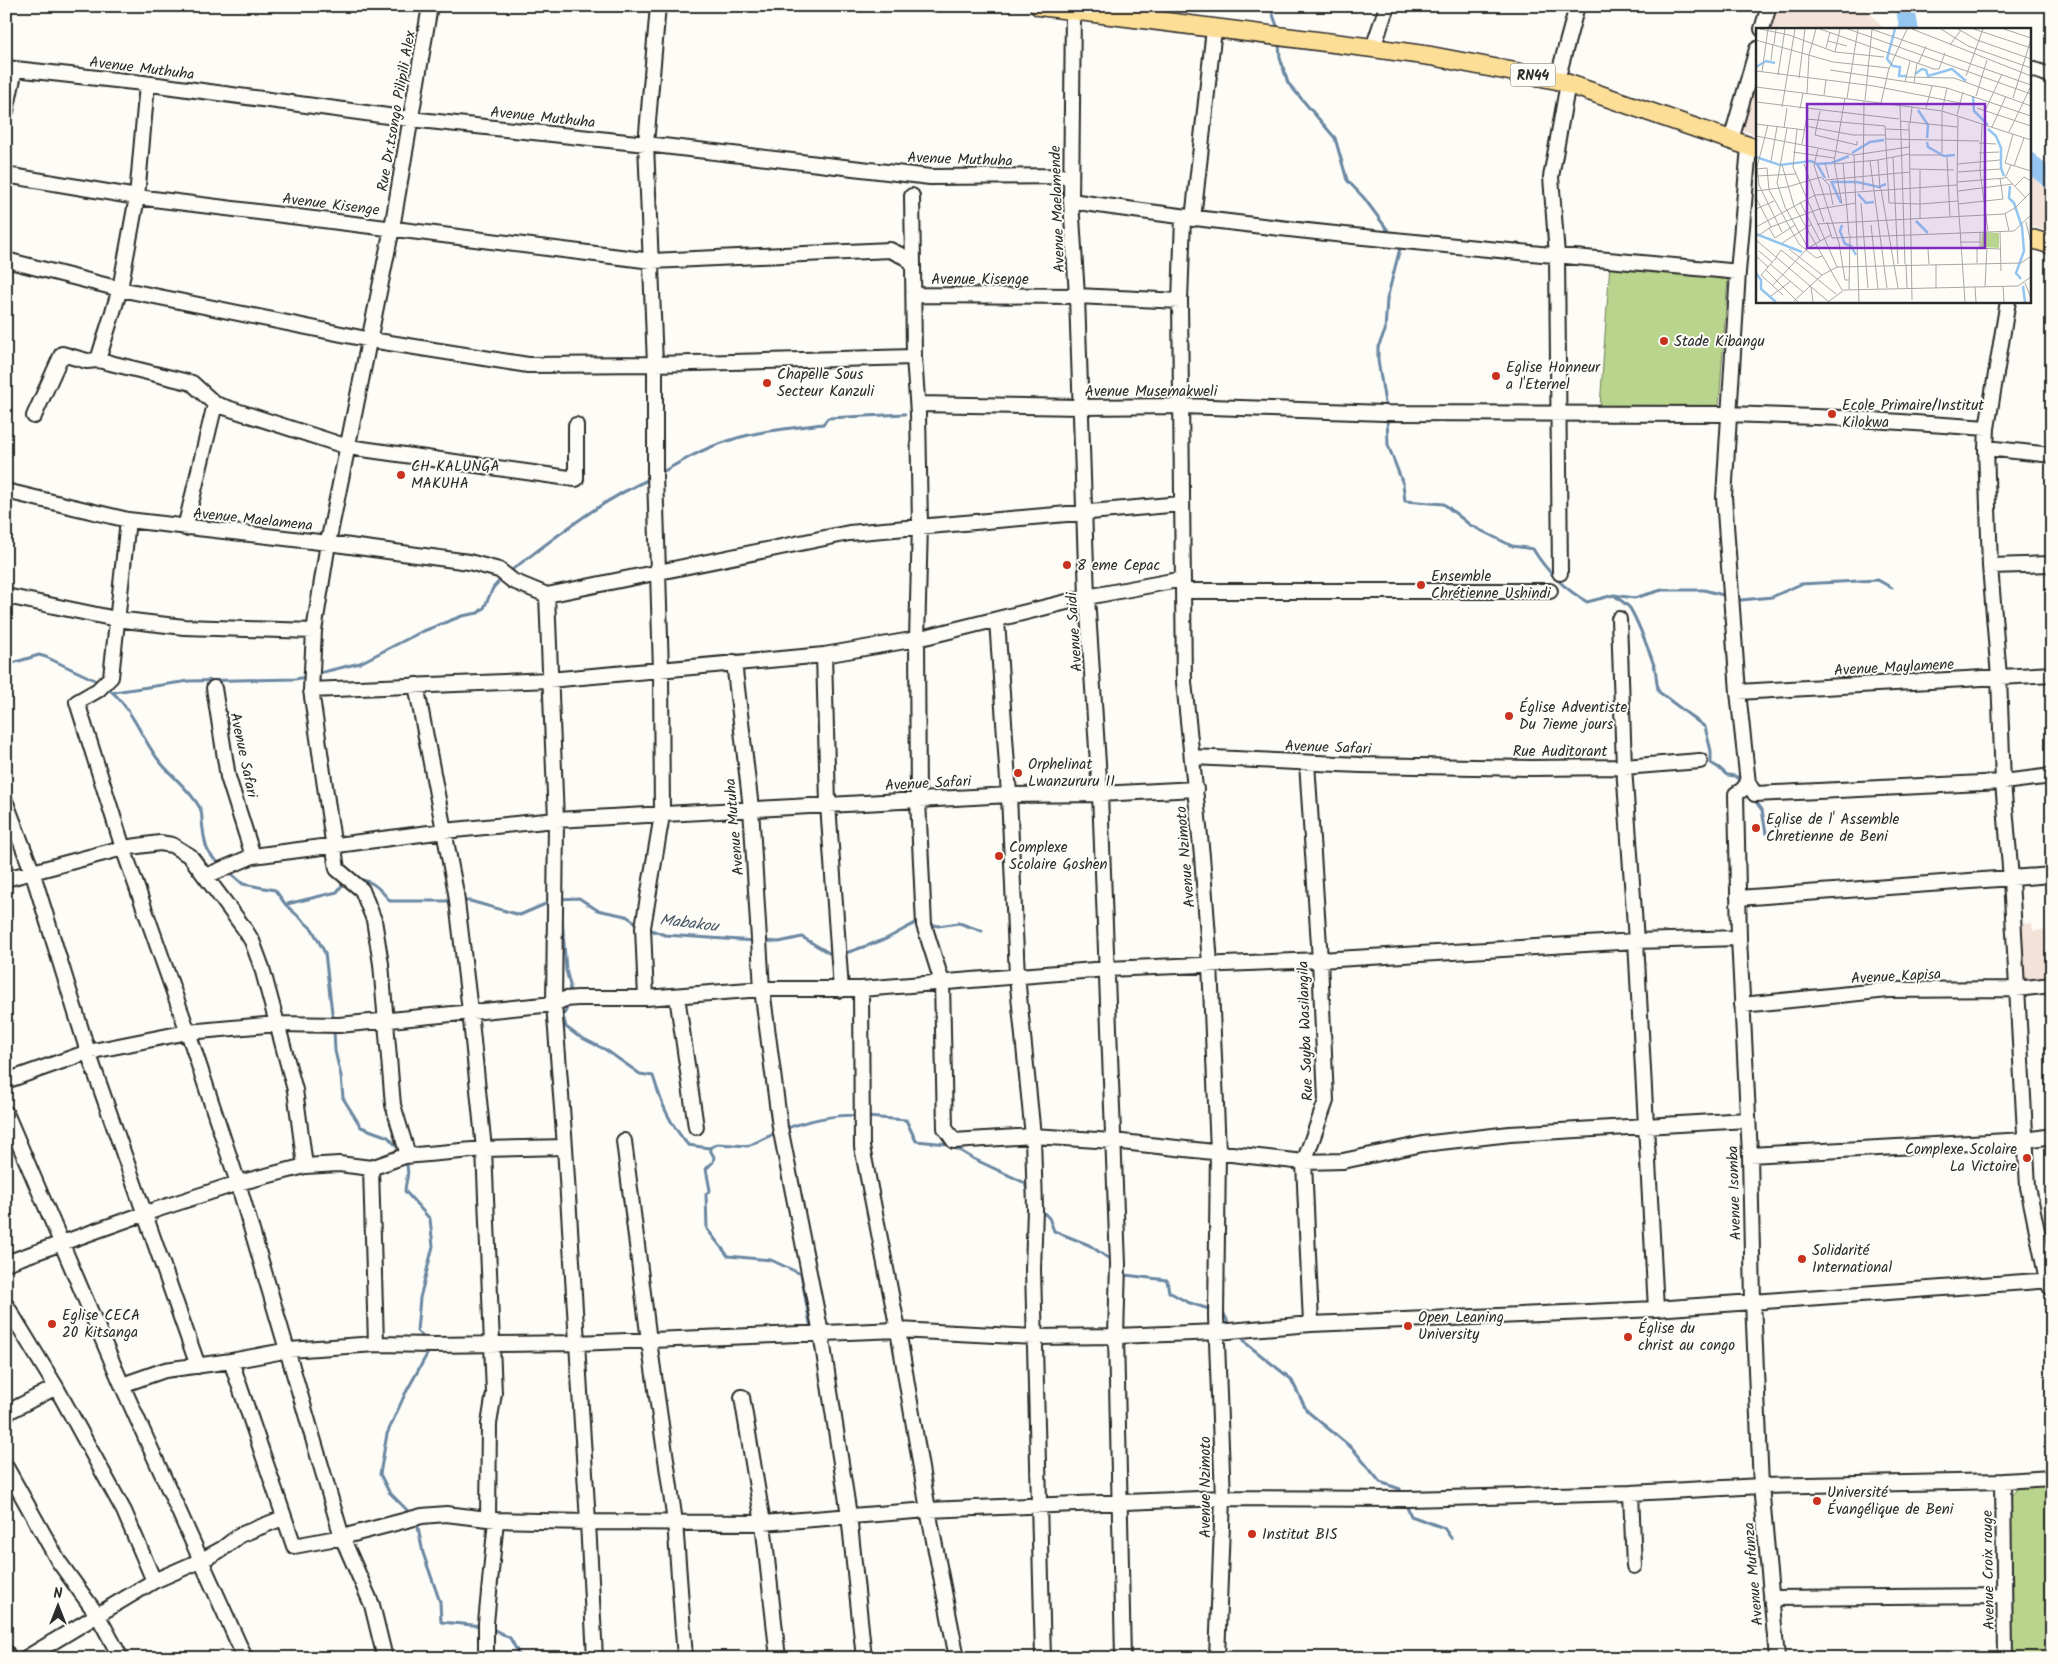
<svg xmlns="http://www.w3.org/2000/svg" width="2058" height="1664" viewBox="0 0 2058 1664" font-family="Kalam,sans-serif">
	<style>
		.built { fill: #f2e2d7 }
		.green { fill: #b9d58d; stroke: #72805c }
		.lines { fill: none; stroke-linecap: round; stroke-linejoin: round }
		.stream { stroke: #6a87a1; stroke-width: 3 }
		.river { stroke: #94c5f0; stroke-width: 19 }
		.minor-casing { stroke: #2b2b2b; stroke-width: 18 }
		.major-casing { stroke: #2b2b2b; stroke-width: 21 }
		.minor { stroke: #fdfcf7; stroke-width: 14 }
		.major { stroke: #fcde96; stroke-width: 18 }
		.poi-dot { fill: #c8321e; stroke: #fdfcf7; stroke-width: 2 }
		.labels { text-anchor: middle; stroke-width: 4; stroke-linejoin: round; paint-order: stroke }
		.shield { fill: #fdfcf7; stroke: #6a6a68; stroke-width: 1 }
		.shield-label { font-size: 14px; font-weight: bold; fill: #2b2b2b }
		.street-label { font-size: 15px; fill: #2b2b2b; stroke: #fdfcf7 }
		.poi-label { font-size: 15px; fill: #2b2b2b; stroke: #fdfcf7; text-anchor: start }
		.water-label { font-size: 16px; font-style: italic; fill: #4a5966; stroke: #fdfcf7 }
		.inset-river { fill: none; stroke: #94c5f0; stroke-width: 2.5 }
		.inset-road { fill: none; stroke: #a9a8a5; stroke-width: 1 }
		.view { fill: #7b2cbf; fill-opacity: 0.15; stroke: #7b2cbf; stroke-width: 2.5 }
		.inset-edge { fill: none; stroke: #2b2b2b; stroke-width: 2.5 }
	</style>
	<rect width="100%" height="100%" fill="#fdfcf7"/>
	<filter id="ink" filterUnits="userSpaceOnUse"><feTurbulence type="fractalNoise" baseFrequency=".02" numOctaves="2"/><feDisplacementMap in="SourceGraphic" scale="10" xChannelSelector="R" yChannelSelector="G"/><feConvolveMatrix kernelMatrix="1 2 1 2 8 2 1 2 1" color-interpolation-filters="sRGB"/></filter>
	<g filter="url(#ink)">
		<path class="built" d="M 1777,6 L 1861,6 L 1869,12 L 1884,29 L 1771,29 Z
			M 1757,78 L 1757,135 L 1742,130 Z
			M 2029,173 L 2052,196 L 2052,233 L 2029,225 Z
			M 2032,923 L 2033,931 L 2052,929 L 2052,980 L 2021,982 L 2018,924 Z"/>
		<path class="green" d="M 1610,263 L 1728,276 L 1719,406 L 1600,406 Z
			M 2020,1485 L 2052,1485 L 2052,1658 L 2014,1654 L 2008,1637 L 2007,1501 Z"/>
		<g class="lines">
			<path class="stream" d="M 1270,6 L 1278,29
				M 1279,43 L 1280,58 L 1288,83 L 1335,138 L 1347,180 L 1364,198 L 1392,236
				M 1386,409 L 1378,360 L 1378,347 L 1385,331 L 1387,299 L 1400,248 L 1398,245
				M 1387,416 L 1388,445 L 1403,484 L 1405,501 L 1444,504 L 1470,525 L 1512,546 L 1533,549 C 1546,571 1565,589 1587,602 L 1614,595 L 1634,598 L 1662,590 L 1704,590 L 1727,596
				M 659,474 C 680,462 702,449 725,442 C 756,431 790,428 823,424 L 828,418 L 905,414
				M 509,572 C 555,538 599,501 652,478
				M 1614,595 C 1619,599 1626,604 1629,607 C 1636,616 1652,658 1655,669 C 1657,678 1656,684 1659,692 L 1705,727 L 1711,751 L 1711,763 L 1719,768 L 1727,775 C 1736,776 1739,776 1742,785
				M 1736,599 L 1741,600 L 1772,597 L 1801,584 L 1878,580 L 1892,588
				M 6,665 L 39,655 L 46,657 L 99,682
				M 315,674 L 360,663 L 421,632 L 462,616 L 478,613 L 484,608 L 493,588 L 502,578
				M 106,687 C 130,704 140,735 157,758 C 170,776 189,788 200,808 C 202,812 202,818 202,822 C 205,842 204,854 222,865
				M 114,692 L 189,681 L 295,679 L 307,677
				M 1754,799 L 1762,810 L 1766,833
				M 228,871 L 243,884 L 275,890 L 286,905 L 312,929 L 325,953 L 333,1021
				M 356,880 C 371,878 381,890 390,901 L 452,901
				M 558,899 L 579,898 L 597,910 L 626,916 L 640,925
				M 461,901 L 470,901 L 520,915 L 550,902
				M 287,904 L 337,892 L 345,881
				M 562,917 L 566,970 L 570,985 L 569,995
				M 927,923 L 938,926 L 959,923 L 982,931
				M 648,929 L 665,935 L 755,941
				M 764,941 L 779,942 L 802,937 L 834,956
				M 843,954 L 886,939 L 919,921
				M 569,1004 L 563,1016 L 566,1027 L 578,1036 L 606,1050 L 640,1074 L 653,1076 C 662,1105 668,1121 688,1145 L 709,1148 L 718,1144 L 748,1146 L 778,1132
				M 334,1029 L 335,1051 L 341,1076 L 343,1098 L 361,1127 L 388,1137 L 401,1151
				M 866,1117 L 906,1120 L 916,1141 L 948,1144
				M 783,1130 C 801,1122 838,1113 857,1116
				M 954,1147 L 974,1159 L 1025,1183 L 1029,1199
				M 709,1148 L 714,1157 L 713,1162 L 706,1169 L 710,1190 L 706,1194 L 707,1229 L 728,1256 L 771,1260 L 801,1274 L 811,1329
				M 406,1161 C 410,1176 406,1177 405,1191 L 430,1219 L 433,1246 L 420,1298 L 417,1331 L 427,1341
				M 1039,1208 L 1049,1218 L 1054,1231 L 1089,1245 L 1114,1262
				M 1124,1271 L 1125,1275 L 1167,1280 L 1169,1292 L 1187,1302 L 1212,1310
				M 1220,1311 L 1223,1312 L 1230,1326
				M 1240,1335 L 1248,1345 L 1291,1379 L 1307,1411 L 1353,1449 L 1380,1482 L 1400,1489 L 1402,1495
				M 1405,1503 L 1411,1516 L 1444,1528 L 1451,1538
				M 412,1515 L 389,1492 L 380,1474 L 387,1434 L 405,1394 L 430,1349
				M 417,1522 L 423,1553 L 440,1602 L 441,1622 L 483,1626
				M 491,1628 L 510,1638 L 521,1658"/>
			<path class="river" d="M 1905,6 L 1909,29
				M 2029,162 L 2052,181"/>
			<g class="minor-casing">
				<path id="minor" d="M 1073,10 L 1071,201 L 1077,296 L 1087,597 L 1100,794 L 1118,1264 L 1116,1336 L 1123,1658
					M 1762,29 L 1769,6
					M 1373,48 L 1387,6
					M 6,68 L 143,83 L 410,119 L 646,144 L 930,177 L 1070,176
					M 2029,68 L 2052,76
					M 1557,80 L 1577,6
					M 6,111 L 15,69
					M 1731,140 L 1757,49
					M 1749,147 L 1738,272 L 1724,497 L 1738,692 L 1748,783 L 1742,790 L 1736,794 L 1739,938 L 1750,1155 L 1753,1301 L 1761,1486 L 1777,1658
					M 6,175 L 137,197 L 652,261 L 890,250 L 907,258 L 913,265 L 914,357 L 918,413 L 920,525 L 917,639 L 918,800 L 924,925 L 942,982 L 945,1128 L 954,1141 L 1033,1136 L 1113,1141 L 1304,1162 L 1343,1161 L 1423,1144 L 1510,1134 L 1747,1120
					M 912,196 L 913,265
					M 1071,201 C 1292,234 1515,251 1738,272
					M 1183,218 L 1180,301 L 1184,682 L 1202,856 L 1210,964 L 1218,1151 L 1216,1316 L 1223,1498 L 1217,1658
					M 1193,219 L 1214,29
					M 6,260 L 120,289 L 371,340 L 528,365 L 655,364 L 914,357
					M 914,295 L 1077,296 L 1180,301
					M 2008,301 L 1987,428 L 1986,448 L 1990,566 L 1999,677 L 2003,782 L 2011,879 L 2028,1187 L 2047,1280 L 2050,1287
					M 98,360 L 120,289 L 137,197 L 147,84
					M 918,404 L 1080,407 L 1181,406 L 1384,413 L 1728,414 L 1843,418 L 1987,428
					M 34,416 L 62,354 L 87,361 L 98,360 L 192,383 L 215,404 L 348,447 L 576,479 L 576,425
					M 1986,448 L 2052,455
					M 6,491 L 128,520 L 328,543 L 469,562 L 499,570 L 513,581 L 547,595 L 849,533 L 1181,504
					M 128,520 L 111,677 L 98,690 L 77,702 L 123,848 L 188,1032 L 238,1183 L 342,1537 L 372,1605 L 385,1658
					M 185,528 L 215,404
					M 1990,566 L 2052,564
					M 1560,573 L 1557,255 L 1551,177 L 1568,83
					M 1183,591 L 1550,591
					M 547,595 L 556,820 L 554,1004 L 565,1147 L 588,1522 L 595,1658
					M 6,596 L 116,619 L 184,627 L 314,631
					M 1619,619 L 1624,767 L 1636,941 L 1656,1309
					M 997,620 L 1009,795 L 1017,976 L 1033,1136 L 1035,1209 L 1033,1269 L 1043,1658
					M 824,655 L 828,804 L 841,990
					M 734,662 L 751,808 L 762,989 L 780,1127 L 821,1333 L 849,1515 L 864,1658
					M 416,685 L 456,893 L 470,1011 L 484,1149 L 494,1393 L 489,1424 L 488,1518
					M 214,688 L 228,777 L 253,856
					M 311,690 L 549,680 L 824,655 L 917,639 L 1087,597 L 1183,579
					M 1738,692 L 2052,674
					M 1192,757 L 1360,765 L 1532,768 L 1624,767 L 1700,761
					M 1307,763 L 1320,960 L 1326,1101 L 1304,1162 L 1311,1324
					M 1748,783 L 1755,794 L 2003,782 L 2052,776
					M 6,803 L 32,871 L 88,1052 L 198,1366
					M 206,876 L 253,856 L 444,831 L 556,820 L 1009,795 L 1100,794 L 1196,789
					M 6,879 L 123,848 L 160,843 L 172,845 L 190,856 L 244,928 L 252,941 L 262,968 L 295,1090 L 305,1166
					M 1738,898 L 2052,875
					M 861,989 L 862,1147 L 898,1330 L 928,1510 L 957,1658
					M 677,996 L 696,1127
					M 646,998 L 643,927 L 662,815 L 661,670 L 655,474 L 655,364 L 646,144 L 658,6
					M 1742,1005 L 1888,990 L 2016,989 L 2052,985
					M 6,1081 L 88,1052 L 188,1032 L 277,1024 L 339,1025 L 554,1004 L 565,999 L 578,998 L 646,998 L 762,989 L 861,989 L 1107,969 L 1320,960 L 1636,941 L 1739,938
					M 6,1113 L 122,1385 L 245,1658
					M 624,1141 L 649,1341 L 675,1522 L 685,1658
					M 408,1155 L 393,1105 L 381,964 L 374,920 L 362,890 L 337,869 L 311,690 L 314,631 L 328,543 L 392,228 L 430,6
					M 1750,1155 L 2026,1140 L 2052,1136
					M 371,1168 L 376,1344
					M 6,1263 L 146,1213 L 238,1183 L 305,1166 L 339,1164 L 371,1168 L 405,1156 L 484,1149 L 565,1147
					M 6,1305 L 56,1387 L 124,1511 L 154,1581
					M 231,1361 L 294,1546 L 342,1537 L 422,1516 L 446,1514 L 496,1520 L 588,1522 L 763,1523 L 928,1510 L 1223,1498 L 1408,1499 L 1631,1493 L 1761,1486 L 2003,1481 L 2052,1478
					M 122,1385 L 165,1370 L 231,1361 L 289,1350 L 376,1344 L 433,1345 L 577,1343 L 898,1330 L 1035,1337 L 1116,1336 L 1218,1332 L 1311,1324 L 1656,1309 L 2052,1280
					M 742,1397 L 763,1523 L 778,1658
					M 6,1413 L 56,1387
					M 6,1467 L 59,1562 L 98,1616 L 121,1658
					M 2003,1481 L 2005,1658
					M 1631,1493 L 1634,1566
					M 1771,1598 L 2004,1596
					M 6,1652 L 9,1658
					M 26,1658 L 154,1581 L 202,1560 L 222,1549 L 240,1535 L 283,1518
					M 486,1658 L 486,1623 L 496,1520"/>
			</g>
			<g class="major-casing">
				<path id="major" d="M 1039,6 L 1373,48 L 1431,56 L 1557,80 L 1757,149
					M 2029,238 L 2052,245"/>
			</g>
			<use href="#minor" class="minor"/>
			<use href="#major" class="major"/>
		</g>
	</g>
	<g class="poi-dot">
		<circle cx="1664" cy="341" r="5"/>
		<circle cx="1496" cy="376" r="5"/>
		<circle cx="767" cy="383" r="5"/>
		<circle cx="1832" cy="414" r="5"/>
		<circle cx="401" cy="475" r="5"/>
		<circle cx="1067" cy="565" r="5"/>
		<circle cx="1421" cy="585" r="5"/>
		<circle cx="1509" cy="716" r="5"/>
		<circle cx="1018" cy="773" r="5"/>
		<circle cx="1756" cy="828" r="5"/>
		<circle cx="999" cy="856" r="5"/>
		<circle cx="2027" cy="1158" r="5"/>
		<circle cx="1802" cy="1259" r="5"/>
		<circle cx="52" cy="1324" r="5"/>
		<circle cx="1408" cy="1326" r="5"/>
		<circle cx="1628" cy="1337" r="5"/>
		<circle cx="1817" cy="1501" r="5"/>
		<circle cx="1252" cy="1534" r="5"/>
	</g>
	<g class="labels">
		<rect class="shield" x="1510.5" y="63.5" width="45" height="23" rx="4"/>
		<g class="shield-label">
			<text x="1533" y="80">RN44</text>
		</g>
		<g class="street-label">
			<text transform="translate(142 68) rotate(7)" y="5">Avenue Muthuha</text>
			<text transform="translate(396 111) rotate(-80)" y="5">Rue Dr.tsongo Pilipili Alex</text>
			<text transform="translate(543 117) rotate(6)" y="5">Avenue Muthuha</text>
			<text transform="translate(960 159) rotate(2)" y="5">Avenue Muthuha</text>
			<text transform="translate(331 204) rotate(7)" y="5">Avenue Kisenge</text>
			<text transform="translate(1057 209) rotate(-92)" y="5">Avenue Maelamende</text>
			<text x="980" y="284">Avenue Kisenge</text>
			<text x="1151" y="396">Avenue Musemakweli</text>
			<text transform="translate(253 519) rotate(6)" y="5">Avenue Maelamena</text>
			<text transform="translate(1074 632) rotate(-94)" y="5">Avenue Saidi</text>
			<text transform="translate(1894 667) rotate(-3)" y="5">Avenue Maylamene</text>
			<text transform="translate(1328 747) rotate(2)" y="5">Avenue Safari</text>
			<text x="1560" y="756">Rue Auditorant</text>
			<text transform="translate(244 755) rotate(78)" y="5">Avenue Safari</text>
			<text transform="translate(928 783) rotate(-3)" y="5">Avenue Safari</text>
			<text transform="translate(734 827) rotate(-95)" y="5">Avenue Mutuha</text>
			<text transform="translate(1185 857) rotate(-95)" y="5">Avenue Nzimoto</text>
			<text transform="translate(1896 976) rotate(-3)" y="5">Avenue Kapisa</text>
			<text transform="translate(1305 1031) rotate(-92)" y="5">Rue Sayba Wasilangila</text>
			<text transform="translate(1734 1193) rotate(-92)" y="5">Avenue Isomba</text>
			<text transform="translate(1205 1487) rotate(-90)" y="5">Avenue Nzimoto</text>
			<text transform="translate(1988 1570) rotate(-91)" y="5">Avenue Croix rouge</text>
			<text transform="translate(1753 1574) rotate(-95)" y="5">Avenue Mufunza</text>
		</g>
		<g class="poi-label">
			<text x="1674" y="346">Stade Kibangu</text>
			<text x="1506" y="372">Eglise Honneur<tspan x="1506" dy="17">a l'Eternel</tspan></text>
			<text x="777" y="379">Chapelle Sous<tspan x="777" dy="17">Secteur Kanzuli</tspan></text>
			<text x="1842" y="410">Ecole Primaire/Institut<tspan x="1842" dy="17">Kilokwa</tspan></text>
			<text x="411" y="471">CH KALUNGA<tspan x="411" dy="17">MAKUHA</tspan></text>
			<text x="1077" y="570">8 eme Cepac</text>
			<text x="1431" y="581">Ensemble<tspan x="1431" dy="17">Chrétienne Ushindi</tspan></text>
			<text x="1519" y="712">Église Adventiste<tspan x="1519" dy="17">Du 7ieme jours</tspan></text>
			<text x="1028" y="769">Orphelinat<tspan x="1028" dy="17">Lwanzururu II</tspan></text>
			<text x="1766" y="824">Eglise de l' Assemble<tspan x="1766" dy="17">Chretienne de Beni</tspan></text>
			<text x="1009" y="852">Complexe<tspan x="1009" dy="17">Scolaire Goshen</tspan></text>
			<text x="2017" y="1154" text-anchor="end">Complexe Scolaire<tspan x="2017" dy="17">La Victoire</tspan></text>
			<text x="1812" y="1255">Solidarité<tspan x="1812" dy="17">International</tspan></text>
			<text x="62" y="1320">Eglise CECA<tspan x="62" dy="17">20 Kitsanga</tspan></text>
			<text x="1418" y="1322">Open Leaning<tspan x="1418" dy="17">University</tspan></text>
			<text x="1638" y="1333">Église du<tspan x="1638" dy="17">christ au congo</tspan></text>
			<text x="1827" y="1497">Université<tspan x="1827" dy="17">Évangélique de Beni</tspan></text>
			<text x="1262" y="1539">Institut BIS</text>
		</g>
		<g class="water-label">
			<text transform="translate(689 922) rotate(7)" y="6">Mabakou</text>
		</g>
	</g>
	<g transform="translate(1756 28)">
		<rect width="275" height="275" fill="#fdfcf7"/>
		<path d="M 226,204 L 243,205 L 243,220 L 225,219 Z" fill="#b9d58d"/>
		<path class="inset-river" d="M 139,1 L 131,31 L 137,38 L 144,39 L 143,48 L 151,48M 0,39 L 10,33 L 19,35M 159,46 L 166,41 L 170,42 L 172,48 L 196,41 L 210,53M 217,68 L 218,83 L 232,97M 162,82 L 172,97 L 171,110M 232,101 L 240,108 L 245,120 L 245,140 L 248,148M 171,114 L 172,119 L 188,128 L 199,127M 96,125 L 114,114 L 128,112M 0,129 L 24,137 L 55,133 L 61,136 L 69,150M 61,136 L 76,135 L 93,128M 75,153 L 85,175M 76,154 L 101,154 L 123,159 L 130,156M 254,158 L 253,170 L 258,175 L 266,199 L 268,223 L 260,245 L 265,251M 102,166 L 110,175 L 118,174M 160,193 L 172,205M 86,197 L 84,203 L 89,216 L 95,218 L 100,227M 0,206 L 46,224M 0,245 L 5,252 L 5,261 L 20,274M 267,258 L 269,274"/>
		<path class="inset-road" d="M 4,1 L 33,7 L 79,24 L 128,29M 64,1 L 178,41 L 183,41 L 189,25M 92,1 L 275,66M 115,1 L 275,57M 156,1 L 275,48M 185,1 L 212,18 L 275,40M 202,1 L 221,12 L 275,31M 218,1 L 275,20M 248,1 L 275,10M 0,12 L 77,34 L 133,40 L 125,75M 72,13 L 91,18M 18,16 L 20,1M 194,17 L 205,2M 70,20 L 74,4M 79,24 L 84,1M 15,32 L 17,16M 162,36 L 170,18M 133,41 L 151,1M 74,42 L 191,60 L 275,88M 0,43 L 118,58 L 204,75M 6,44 L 12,1M 22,47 L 29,1M 210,48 L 227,1M 150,49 L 198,50 L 275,78M 43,50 L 49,1M 149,54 L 154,33M 158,55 L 161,35M 0,59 L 186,83 L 275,112M 51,65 L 53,27 L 60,1M 68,67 L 70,52M 220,68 L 231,32M 91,70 L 102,1M 257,70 L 275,11M 109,72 L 116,1M 0,74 L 143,91M 144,77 L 149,236M 26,79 L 39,1M 170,80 L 176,58M 221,80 L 275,98M 44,81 L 47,65M 186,83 L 191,60M 229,83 L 246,46M 201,87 L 207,64M 202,89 L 201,157 L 209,274M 50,91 L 129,98 L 133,175 L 164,176 L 202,173M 144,93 L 201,99M 153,95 L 156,272M 154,95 L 156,79M 0,96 L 49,102M 226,96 L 224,143 L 232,203M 12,97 L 1,139 L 3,157 L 26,204M 49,98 L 97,107 L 130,107M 236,99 L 250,68M 28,100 L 31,80M 31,100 L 21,155 L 29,179 L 52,220M 41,101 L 37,139 L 81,239M 130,101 L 153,102M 253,104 L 275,58M 257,106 L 249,135 L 275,143M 59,107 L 101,117 L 101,113M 59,107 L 64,83M 0,108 L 98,127 L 153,119M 130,111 L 223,113M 223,115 L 240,116M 46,116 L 52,82M 62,121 L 58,137 L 83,215 L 89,252 L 93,252M 37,124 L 78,130M 186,125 L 186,84M 223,125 L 243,124M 98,127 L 103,274M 153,127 L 185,127M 137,129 L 142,236M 191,129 L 194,189M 122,132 L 124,161M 15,133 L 21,99M 114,133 L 131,260M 69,135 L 73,150M 87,135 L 93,207M 48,136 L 68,194M 78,136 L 122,132 L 153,126M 201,136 L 244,132M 26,137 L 38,178 L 86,262M 258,138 L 268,110M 0,141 L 11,140 L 13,162 L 43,216 L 60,230 L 66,228M 154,141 L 198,142M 164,142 L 164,190M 202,144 L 244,141M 1,148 L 40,146M 250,149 L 269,169M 69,152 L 154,144M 201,154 L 249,150 L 255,137M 259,158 L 268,149 L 275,153M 125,161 L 142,260M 107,162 L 108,73M 0,163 L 31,159 L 65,149 L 73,157 L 77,177M 202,163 L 257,156M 0,170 L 15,199M 44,174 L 64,213M 105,175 L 112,260M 86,176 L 78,134 L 89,70M 202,176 L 247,171 L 244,150M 0,181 L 18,173M 249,185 L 253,203M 71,194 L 76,210 L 258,203 L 275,187M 270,194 L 275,215M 61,196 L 248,186 L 259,180 L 275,164M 115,197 L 122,261M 0,199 L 59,167 L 201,157M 13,200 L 19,210 L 39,197M 244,203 L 245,243M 224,204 L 224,220M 0,209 L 15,199 L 63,181 L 100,175M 0,212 L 73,274M 204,214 L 224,214M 26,215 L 56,196M 33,221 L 66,247M 134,221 L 205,220M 172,221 L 173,236M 3,223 L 16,234M 0,228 L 12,239M 20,229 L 25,222 L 80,266M 21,229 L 5,247 L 27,267M 221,235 L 221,220 L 244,221M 14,236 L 47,264M 150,236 L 151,260M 180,236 L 180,260M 10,242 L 42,274M 269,255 L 275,270M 16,258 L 52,220 L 75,207M 229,258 L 231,220M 247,258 L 248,274M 55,259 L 57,274M 219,259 L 220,274M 93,261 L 94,207M 15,268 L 35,253M 38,273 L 66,247 L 81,239 L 265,235 L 275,228M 72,274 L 88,262 L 262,258 L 275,249"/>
		<path class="view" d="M 51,76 L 229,76 L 229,220 L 51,220 Z"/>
		<rect width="275" height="275" class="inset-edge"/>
	</g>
	<rect width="2058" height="1664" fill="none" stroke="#fdfcf7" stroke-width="25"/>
	<rect x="12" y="12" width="2033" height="1639" fill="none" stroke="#2b2b2b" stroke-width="2" filter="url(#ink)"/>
	<g transform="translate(58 1606)" stroke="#fdfcf7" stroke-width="4" paint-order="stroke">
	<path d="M0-4L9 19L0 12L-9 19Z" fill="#2b2b2b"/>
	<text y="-8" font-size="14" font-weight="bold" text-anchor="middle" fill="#2b2b2b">N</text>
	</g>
</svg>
